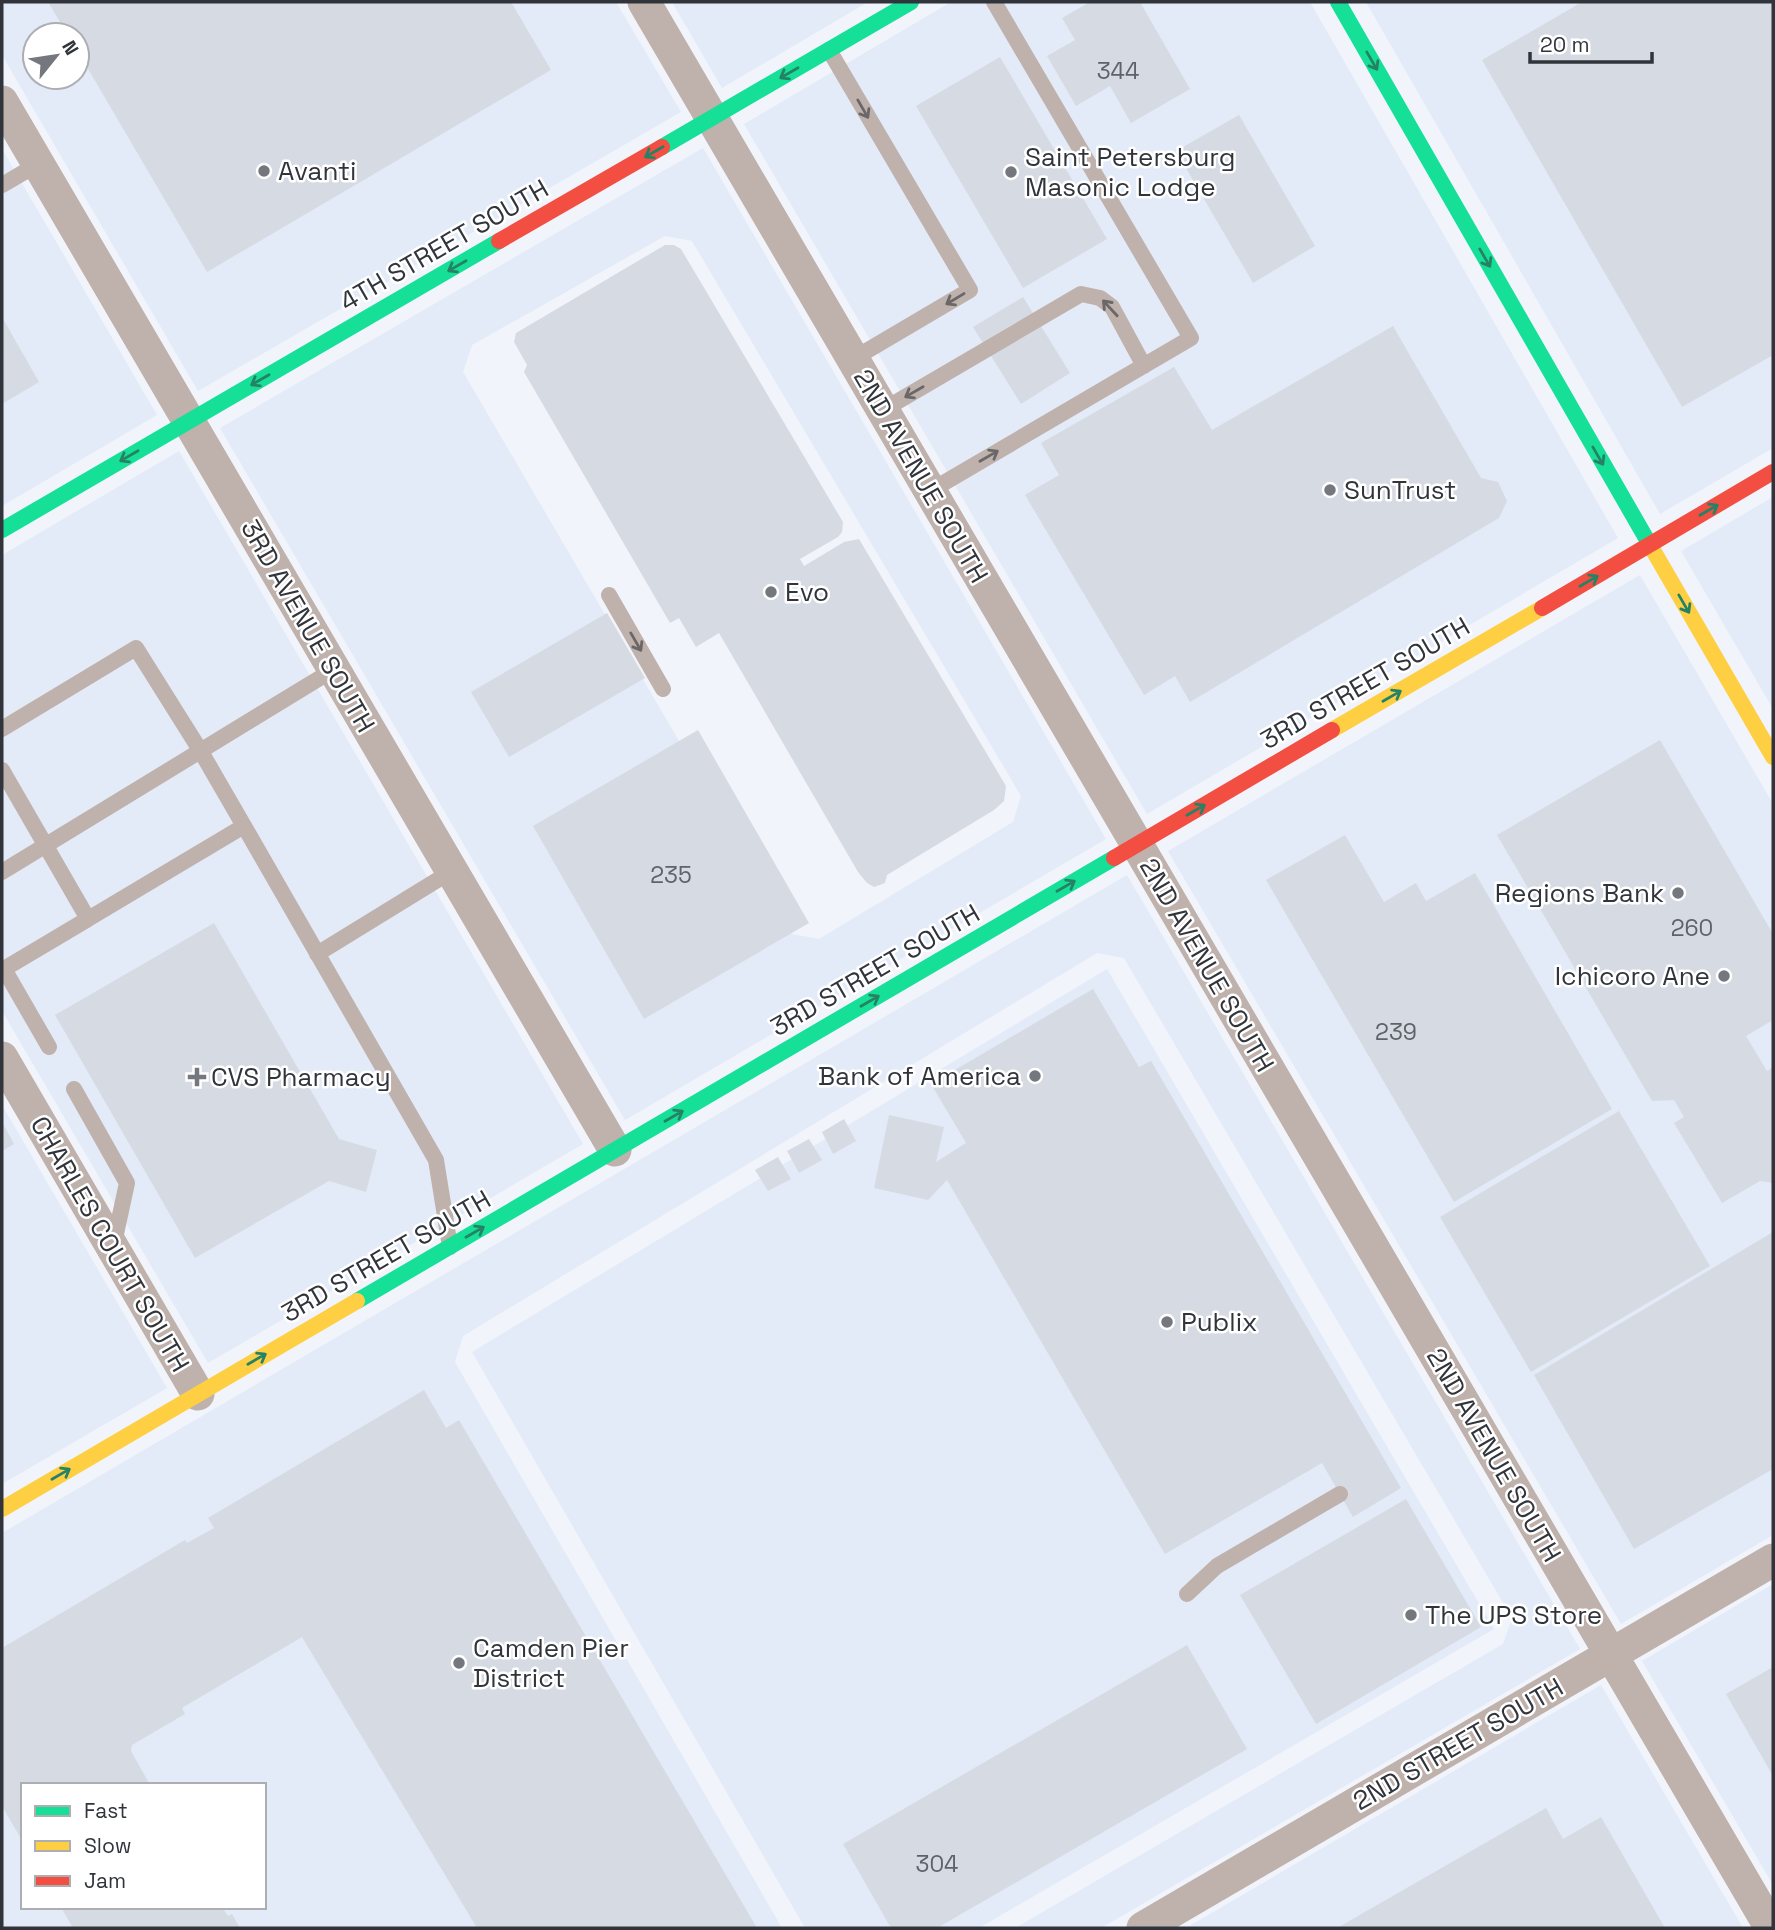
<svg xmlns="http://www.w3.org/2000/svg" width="1775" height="1930" viewBox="0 0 1775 1930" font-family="'Space Grotesk',sans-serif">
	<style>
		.built { fill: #e3eaf8; fill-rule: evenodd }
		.building { fill: #d6dbe3 }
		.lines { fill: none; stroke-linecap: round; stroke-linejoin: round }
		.lane { stroke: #bfb1ab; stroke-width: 16 }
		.street { stroke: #bfb1ab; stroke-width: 33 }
		.fast { stroke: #16e098; stroke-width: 16 }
		.slow { stroke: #ffcf43; stroke-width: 16 }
		.jam { stroke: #f24e42; stroke-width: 16 }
		.oneway { stroke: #258265 }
		.oneway2 { stroke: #6a6768 }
		.poi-dot { fill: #74787e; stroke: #fff; stroke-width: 2.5 }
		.labels { text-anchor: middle; stroke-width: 5; stroke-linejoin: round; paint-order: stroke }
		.number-label { font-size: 23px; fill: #5e6269 }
		.poi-label { font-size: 26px; fill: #31353b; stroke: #fff; text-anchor: start }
		.street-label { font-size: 26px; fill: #31353b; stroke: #fff }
	</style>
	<rect width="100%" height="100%" fill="#f1f4fa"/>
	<path class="built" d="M 2,2 L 616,2 L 681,112 L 198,391 L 2,55 ZM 35,35 L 77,35 L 77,77 L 35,77 Z
		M 672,2 L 868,2 L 722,88 Z
		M 951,2 L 1310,2 L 1618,538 L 1147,814 L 744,124 Z
		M 1366,2 L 1773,2 L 1773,448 L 1660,514 Z
		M 703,148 L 1106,839 L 625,1120 L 220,428 ZM 665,236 L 692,241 L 1021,796 L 1013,822 L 819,939 L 792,934 L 463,372 L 472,345 Z
		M 2,149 L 157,415 L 2,506 Z
		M 179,451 L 583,1144 L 208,1363 L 2,1011 L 2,555 Z
		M 1773,497 L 1773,709 L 1681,551 Z
		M 1640,575 L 1773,804 L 1773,1535 L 1621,1624 L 1168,851 Z
		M 1127,875 L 1580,1649 L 1101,1928 L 1015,1928 L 1503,1644 L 1512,1618 L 1124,958 L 1097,953 L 463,1336 L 455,1362 L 782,1928 L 2,1928 L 2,1533 ZM 23,1785 L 264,1785 L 264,1907 L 23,1907 Z
		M 1107,969 L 1494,1629 L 979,1928 L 805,1928 L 472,1352 Z
		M 2,1105 L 167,1388 L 2,1484 Z
		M 1773,1584 L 1773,1885 L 1642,1661 Z
		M 1601,1685 L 1743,1928 L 1186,1928 Z"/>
	<path class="building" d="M 48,2 L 511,2 L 551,70 L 207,272 L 77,50 L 77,35 L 68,35 Z
		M 1090,2 L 1140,2 L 1190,89 L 1131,123 L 1110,86 L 1076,106 L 1047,56 L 1075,40 L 1062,18 Z
		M 1582,2 L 1773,2 L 1773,355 L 1682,407 L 1482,60 Z
		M 1000,57 L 1107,239 L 1023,288 L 916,106 Z
		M 1239,115 L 1315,246 L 1253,283 L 1176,151 Z
		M 665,245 L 674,245 L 681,249 L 843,522 L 842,532 L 838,537 L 800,559 L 804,566 L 844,542 L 859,539 L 1006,786 L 1004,801 L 994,810 L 887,875 L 885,883 L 874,887 L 867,883 L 858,872 L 719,633 L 696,647 L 679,618 L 670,623 L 524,372 L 527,365 L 514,342 L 516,333 Z
		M 1023,297 L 1070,373 L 1021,404 L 973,327 Z
		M 2,317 L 39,382 L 2,404 Z
		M 1393,326 L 1481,478 L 1498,482 L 1507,501 L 1499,518 L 1190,702 L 1175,676 L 1144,695 L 1025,495 L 1059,475 L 1041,443 L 1174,367 L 1212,430 Z
		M 607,613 L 645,678 L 509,757 L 471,692 Z
		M 698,730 L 809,923 L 644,1019 L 533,826 Z
		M 1660,740 L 1773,934 L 1773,1020 L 1746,1036 L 1767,1071 L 1773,1067 L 1773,1183 L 1760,1181 L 1722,1203 L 1674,1123 L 1684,1117 L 1674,1100 L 1652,1101 L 1497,835 Z
		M 1345,835 L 1384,902 L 1416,883 L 1426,901 L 1475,873 L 1612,1109 L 1454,1202 L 1266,880 Z
		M 214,923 L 339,1139 L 377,1150 L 366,1192 L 329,1181 L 195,1258 L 55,1015 Z
		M 1093,989 L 1139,1067 L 1151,1061 L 1401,1488 L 1353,1517 L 1322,1463 L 1165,1554 L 947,1180 L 928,1200 L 874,1188 L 889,1115 L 944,1127 L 936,1162 L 966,1143 L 931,1084 Z
		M 1619,1111 L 1710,1266 L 1531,1372 L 1440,1217 Z
		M 844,1119 L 856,1141 L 833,1154 L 822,1132 Z
		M 2,1122 L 14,1144 L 2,1151 Z
		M 809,1139 L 822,1160 L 799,1173 L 787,1151 Z
		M 778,1157 L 791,1179 L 768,1191 L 755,1170 Z
		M 1773,1232 L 1773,1469 L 1634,1549 L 1534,1375 Z
		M 424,1390 L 446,1428 L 459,1420 L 757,1928 L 477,1928 L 302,1637 L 182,1708 L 185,1714 L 132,1745 L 131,1751 L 150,1785 L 23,1785 L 23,1842 L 2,1806 L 2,1648 L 185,1540 L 187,1543 L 214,1528 L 208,1518 Z
		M 1406,1499 L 1481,1627 L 1316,1724 L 1240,1595 Z
		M 1187,1645 L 1247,1749 L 937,1928 L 891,1928 L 843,1844 Z
		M 1773,1667 L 1773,1776 L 1726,1694 Z
		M 1546,1808 L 1563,1839 L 1601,1817 L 1665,1928 L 1337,1928 Z
		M 61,1907 L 222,1907 L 228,1916 L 232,1914 L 240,1928 L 73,1928 Z"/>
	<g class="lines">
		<path class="lane" d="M 829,50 L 970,290 L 853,359
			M 2,185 L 38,164
			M 883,410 L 1081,294 L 1100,298 L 1112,307 L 1144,366
			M 930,491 L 1191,338 L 994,2
			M 609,595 L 663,689
			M 2,729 L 136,648 L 200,750 L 244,826
			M 2,770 L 88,919 L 2,970
			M 2,872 L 333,670
			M 88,919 L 244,826 L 436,1160 L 450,1247
			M 317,954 L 452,871
			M 4,969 L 49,1047
			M 74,1089 L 127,1183 L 114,1243
			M 1187,1594 L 1217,1566 L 1340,1494"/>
		<path class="street" d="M 644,2 L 1771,1928
			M 2,102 L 615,1150
			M 2,1058 L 198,1394
			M 1143,1928 L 1773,1560"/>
		<path class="fast" d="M 1338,2 L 1650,545
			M 662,147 L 911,2
			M 2,530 L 499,241
			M 357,1301 L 1114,858"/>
		<path class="slow" d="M 1650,545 L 1773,757
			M 1332,730 L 1542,608
			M 2,1509 L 357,1301"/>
		<path class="jam" d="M 499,241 L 662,147
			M 1542,608 L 1773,472
			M 1114,858 L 1332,730"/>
	</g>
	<defs><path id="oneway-shaft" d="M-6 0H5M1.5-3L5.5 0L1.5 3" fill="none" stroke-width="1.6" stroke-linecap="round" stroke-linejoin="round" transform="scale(1.75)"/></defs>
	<g class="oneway">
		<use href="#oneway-shaft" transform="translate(1372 61) rotate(60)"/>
		<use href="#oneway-shaft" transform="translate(789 73) rotate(150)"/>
		<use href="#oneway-shaft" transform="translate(654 152) rotate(150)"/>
		<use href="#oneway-shaft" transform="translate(1485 258) rotate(60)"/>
		<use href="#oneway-shaft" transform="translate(457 266) rotate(150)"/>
		<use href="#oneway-shaft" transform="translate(260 380) rotate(150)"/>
		<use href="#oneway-shaft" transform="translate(129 456) rotate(150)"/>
		<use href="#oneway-shaft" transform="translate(1598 456) rotate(60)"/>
		<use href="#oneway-shaft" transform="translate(1709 510) rotate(-30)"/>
		<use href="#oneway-shaft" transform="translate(1589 581) rotate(-30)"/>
		<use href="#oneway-shaft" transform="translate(1684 604) rotate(60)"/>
		<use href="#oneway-shaft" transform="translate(1392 696) rotate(-30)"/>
		<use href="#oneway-shaft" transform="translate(1196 810) rotate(-30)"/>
		<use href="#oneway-shaft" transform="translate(1066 886) rotate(-30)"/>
		<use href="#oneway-shaft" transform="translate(870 1001) rotate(-30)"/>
		<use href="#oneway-shaft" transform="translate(674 1116) rotate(-30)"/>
		<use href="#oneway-shaft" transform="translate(475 1232) rotate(-30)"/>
		<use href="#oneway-shaft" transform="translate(257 1359) rotate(-30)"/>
		<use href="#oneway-shaft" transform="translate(61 1474) rotate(-30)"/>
	</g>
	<g class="oneway2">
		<use href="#oneway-shaft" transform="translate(863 109) rotate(60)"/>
		<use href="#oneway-shaft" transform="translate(955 299) rotate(149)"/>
		<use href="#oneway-shaft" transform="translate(1110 308) rotate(-133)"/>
		<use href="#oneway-shaft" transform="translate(914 392) rotate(150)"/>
		<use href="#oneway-shaft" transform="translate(989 456) rotate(-30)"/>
		<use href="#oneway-shaft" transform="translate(636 642) rotate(60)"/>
	</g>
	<g class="poi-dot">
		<circle cx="264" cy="171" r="7"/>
		<circle cx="1011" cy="172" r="7"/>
		<circle cx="1330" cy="490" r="7"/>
		<circle cx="771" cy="592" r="7"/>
		<circle cx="1678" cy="893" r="7"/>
		<circle cx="1724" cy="976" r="7"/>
		<circle cx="1035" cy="1076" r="7"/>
		<path d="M193.5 1066.5h7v7h7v7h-7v7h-7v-7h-7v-7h7z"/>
		<circle cx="1167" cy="1322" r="7"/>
		<circle cx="1411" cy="1615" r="7"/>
		<circle cx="459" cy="1663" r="7"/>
	</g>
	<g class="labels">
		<g class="number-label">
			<text x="1118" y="79">344</text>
			<text x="671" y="883">235</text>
			<text x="1692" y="936">260</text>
			<text x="1396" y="1040">239</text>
			<text x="937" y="1872">304</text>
		</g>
		<g class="poi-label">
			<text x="1025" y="166">Saint Petersburg<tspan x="1025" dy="30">Masonic Lodge</tspan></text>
			<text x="278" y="180">Avanti</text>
			<text x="1344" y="499">SunTrust</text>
			<text x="785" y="601">Evo</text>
			<text x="1664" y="902" text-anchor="end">Regions Bank</text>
			<text x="1710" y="985" text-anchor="end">Ichicoro Ane</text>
			<text x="1021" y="1085" text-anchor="end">Bank of America</text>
			<text x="211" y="1086">CVS Pharmacy</text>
			<text x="1181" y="1331">Publix</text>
			<text x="1425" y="1624">The UPS Store</text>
			<text x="473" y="1657">Camden Pier<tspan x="473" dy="30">District</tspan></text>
		</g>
		<g class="street-label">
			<text transform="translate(444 245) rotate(-30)" y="9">4TH STREET SOUTH</text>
			<text transform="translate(921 476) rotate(60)" y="9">2ND AVENUE SOUTH</text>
			<text transform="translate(308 626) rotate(60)" y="9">3RD AVENUE SOUTH</text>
			<text transform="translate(1365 683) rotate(-30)" y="9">3RD STREET SOUTH</text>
			<text transform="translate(1207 965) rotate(60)" y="9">2ND AVENUE SOUTH</text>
			<text transform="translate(875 970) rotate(-30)" y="9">3RD STREET SOUTH</text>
			<text transform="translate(110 1244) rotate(60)" y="9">CHARLES COURT SOUTH</text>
			<text transform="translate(386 1256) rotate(-30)" y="9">3RD STREET SOUTH</text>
			<text transform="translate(1494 1455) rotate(60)" y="9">2ND AVENUE SOUTH</text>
			<text transform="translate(1458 1744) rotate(-30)" y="9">2ND STREET SOUTH</text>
		</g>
	</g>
	<rect width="1775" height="1930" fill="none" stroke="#31353b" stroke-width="7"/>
	<rect x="21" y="1783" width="245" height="126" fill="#ffffff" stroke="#adaeb1" stroke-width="2"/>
	<rect x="35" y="1806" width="35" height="10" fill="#16e098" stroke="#adaeb1" stroke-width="2"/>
	<text x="84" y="1818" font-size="21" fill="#31353b">Fast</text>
	<rect x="35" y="1841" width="35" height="10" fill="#ffcf43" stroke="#adaeb1" stroke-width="2"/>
	<text x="84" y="1853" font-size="21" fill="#31353b">Slow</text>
	<rect x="35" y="1876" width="35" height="10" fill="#f24e42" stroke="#adaeb1" stroke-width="2"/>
	<text x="84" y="1888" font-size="21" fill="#31353b">Jam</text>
	<g transform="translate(56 56) rotate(60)"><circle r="33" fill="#ffffff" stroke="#adaeb1" stroke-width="2"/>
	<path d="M0-5L12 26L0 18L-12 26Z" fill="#74787e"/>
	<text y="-10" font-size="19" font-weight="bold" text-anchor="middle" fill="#31353b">N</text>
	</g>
	<path d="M1530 52v10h122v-10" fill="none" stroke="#31353b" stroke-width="3.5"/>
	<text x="1540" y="52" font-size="21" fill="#31353b" stroke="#ffffff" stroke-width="5" paint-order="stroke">20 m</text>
</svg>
